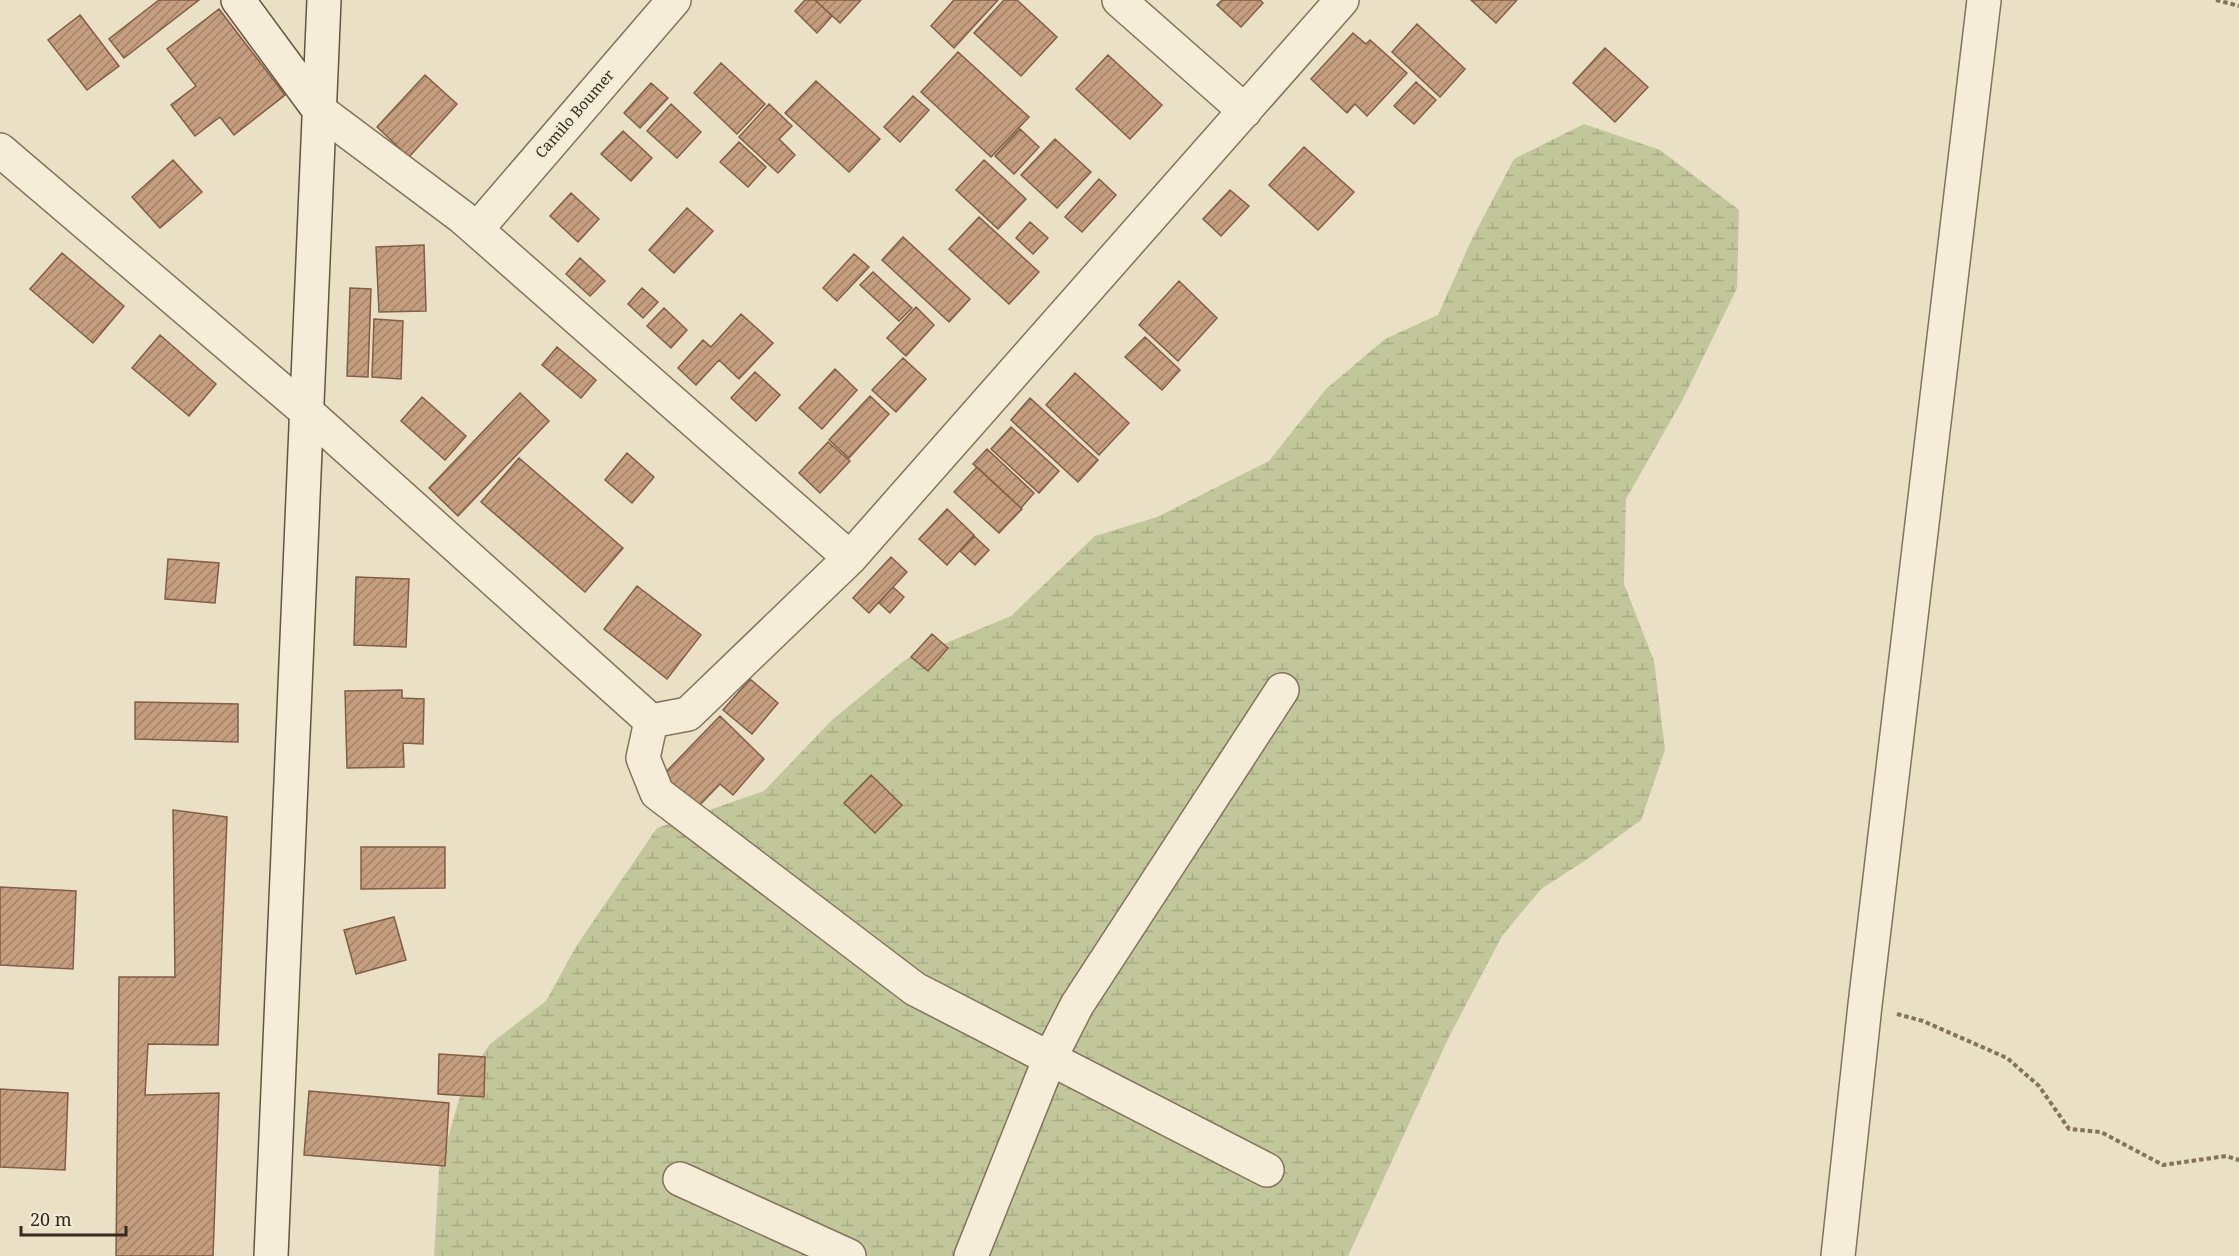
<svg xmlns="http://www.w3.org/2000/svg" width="2239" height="1256" viewBox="0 0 2239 1256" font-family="'Noto Serif',serif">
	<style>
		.wetland { fill: url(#wetland-marsh) }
		.building { fill: url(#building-hatch); stroke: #815e45; stroke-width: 1.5 }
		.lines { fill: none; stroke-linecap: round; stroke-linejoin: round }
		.street-casing { stroke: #84725d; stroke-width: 36 }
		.secondary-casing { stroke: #655440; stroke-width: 36 }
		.path { stroke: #84725d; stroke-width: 4; stroke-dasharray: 4.5 3; stroke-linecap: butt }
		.street { stroke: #f6edd8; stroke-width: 33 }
		.secondary { stroke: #f6edd8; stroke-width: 33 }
		.labels { text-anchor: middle; stroke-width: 4.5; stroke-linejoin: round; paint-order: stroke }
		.street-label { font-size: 15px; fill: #352a1f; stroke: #f2ead4 }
	</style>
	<defs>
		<pattern id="wetland-marsh" width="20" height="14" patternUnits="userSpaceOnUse" patternTransform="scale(1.5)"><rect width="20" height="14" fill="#c1c79a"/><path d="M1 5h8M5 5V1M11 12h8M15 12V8" fill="none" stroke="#a6ab84"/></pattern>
		<pattern id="building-hatch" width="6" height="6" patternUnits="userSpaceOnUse" patternTransform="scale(1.5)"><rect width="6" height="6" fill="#c59e7f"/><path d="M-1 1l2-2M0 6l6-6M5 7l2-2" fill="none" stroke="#a18167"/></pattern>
	</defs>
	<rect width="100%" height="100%" fill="#eae0c5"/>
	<path class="wetland" d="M 1584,124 L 1660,150 L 1739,210 L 1737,288 L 1683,399 L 1626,499 L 1624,584 L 1654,661 L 1665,750 L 1641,820 L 1586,860 L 1541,889 L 1502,936 L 1449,1037 L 1348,1256 L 434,1256 L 439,1169 L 464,1082 L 490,1044 L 546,1001 L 577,945 L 657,828 L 764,791 L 832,720 L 905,660 L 1011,616 L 1095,536 L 1157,517 L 1269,461 L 1326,389 L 1385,339 L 1438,315 L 1472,239 L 1514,159 Z"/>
	<path class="building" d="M 159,0 L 199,0 L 124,58 L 109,39 Z
		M 805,0 L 815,0 L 832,16 L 817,33 L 795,11 Z
		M 815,0 L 861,0 L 840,23 Z
		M 954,0 L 998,0 L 954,48 L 931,26 Z
		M 1004,0 L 1017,0 L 1057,37 L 1021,76 L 974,33 Z
		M 1222,0 L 1260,0 L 1263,3 L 1241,27 L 1217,5 Z
		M 1471,0 L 1517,0 L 1496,23 Z
		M 219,9 L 285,95 L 234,135 L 220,117 L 195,136 L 171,105 L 196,86 L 167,49 Z
		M 80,15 L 119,66 L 87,90 L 48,40 Z
		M 1417,24 L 1465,69 L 1440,97 L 1392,52 Z
		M 1353,33 L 1366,44 L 1370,40 L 1407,73 L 1367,116 L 1355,104 L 1347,113 L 1311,79 Z
		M 1605,48 L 1648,87 L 1615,122 L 1573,83 Z
		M 958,52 L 1029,117 L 991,157 L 921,92 Z
		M 1108,55 L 1162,105 L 1130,139 L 1076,89 Z
		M 721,63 L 765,104 L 737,134 L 694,93 Z
		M 425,75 L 457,104 L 409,157 L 377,127 Z
		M 816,81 L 880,139 L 849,172 L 785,113 Z
		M 1416,82 L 1436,100 L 1414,124 L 1394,106 Z
		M 651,83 L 668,98 L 640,128 L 624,113 Z
		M 913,96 L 929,110 L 900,142 L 884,127 Z
		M 671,104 L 701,132 L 677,158 L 647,131 Z
		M 769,104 L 792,126 L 779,139 L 795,155 L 778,173 L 739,137 Z
		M 1020,129 L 1039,147 L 1014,174 L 995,156 Z
		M 623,131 L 652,158 L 631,181 L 601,154 Z
		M 1055,139 L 1091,172 L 1057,208 L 1021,175 Z
		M 739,142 L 766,167 L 748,187 L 720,162 Z
		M 1304,147 L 1354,192 L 1318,230 L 1269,185 Z
		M 173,160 L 202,192 L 160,228 L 132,197 Z
		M 984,160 L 1026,199 L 998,229 L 956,190 Z
		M 1099,179 L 1116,195 L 1082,232 L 1065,217 Z
		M 1230,190 L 1249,206 L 1221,236 L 1203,219 Z
		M 571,193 L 599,219 L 578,242 L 550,216 Z
		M 687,208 L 713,231 L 674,273 L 649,250 Z
		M 979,217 L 1039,272 L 1009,304 L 949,249 Z
		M 1030,222 L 1048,238 L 1033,254 L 1016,238 Z
		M 903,237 L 970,299 L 949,322 L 882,260 Z
		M 424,245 L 426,311 L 379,312 L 376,247 Z
		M 62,253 L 124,306 L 93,343 L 30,289 Z
		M 854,254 L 869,267 L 837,301 L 823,288 Z
		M 580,258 L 605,281 L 590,296 L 566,274 Z
		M 873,272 L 912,308 L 899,321 L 860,285 Z
		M 1179,281 L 1217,318 L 1178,361 L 1139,325 Z
		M 350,288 L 371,289 L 368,377 L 347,376 Z
		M 642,288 L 658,302 L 643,318 L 628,304 Z
		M 916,307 L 934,325 L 906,356 L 887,338 Z
		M 664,308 L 687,330 L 671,348 L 647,326 Z
		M 741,314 L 773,343 L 739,379 L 719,360 L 696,385 L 678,368 L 703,340 L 711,347 Z
		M 374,319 L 403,321 L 401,379 L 372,377 Z
		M 160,335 L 216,384 L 189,416 L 132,368 Z
		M 1145,337 L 1180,370 L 1162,390 L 1125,357 Z
		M 557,347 L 596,380 L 581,398 L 542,365 Z
		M 903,358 L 926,379 L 896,412 L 872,390 Z
		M 835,369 L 857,390 L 822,429 L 799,408 Z
		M 755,372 L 780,395 L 756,421 L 731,398 Z
		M 1075,373 L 1129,423 L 1099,455 L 1046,405 Z
		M 520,393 L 549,421 L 458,516 L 429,488 Z
		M 870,396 L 889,414 L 849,458 L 829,440 Z
		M 422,397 L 466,436 L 445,460 L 401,421 Z
		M 1030,398 L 1098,460 L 1078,482 L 1011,420 Z
		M 1011,427 L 1059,471 L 1039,493 L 991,449 Z
		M 828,442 L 850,461 L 820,493 L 799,473 Z
		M 987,449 L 1034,493 L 1021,508 L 973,464 Z
		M 627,453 L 654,477 L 632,503 L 605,480 Z
		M 519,458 L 623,548 L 585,592 L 481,502 Z
		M 977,467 L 1022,509 L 999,533 L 954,492 Z
		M 947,509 L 974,535 L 947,565 L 919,539 Z
		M 974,536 L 989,550 L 975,565 L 960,551 Z
		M 891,557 L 907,572 L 869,613 L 853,598 Z
		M 168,559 L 219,563 L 215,603 L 165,599 Z
		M 356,577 L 409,579 L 406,647 L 354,645 Z
		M 637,586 L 701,635 L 667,679 L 604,629 Z
		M 893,587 L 904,597 L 890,613 L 879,603 Z
		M 932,634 L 948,648 L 928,671 L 911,657 Z
		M 750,679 L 778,703 L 752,734 L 723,710 Z
		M 402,690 L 402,698 L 424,699 L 423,744 L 403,743 L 404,767 L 347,768 L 345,691 Z
		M 135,702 L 238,704 L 238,742 L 135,739 Z
		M 720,716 L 764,759 L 733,795 L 720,784 L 697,808 L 663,775 Z
		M 871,775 L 902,805 L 875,833 L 844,803 Z
		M 173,810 L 227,817 L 218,1045 L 148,1044 L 145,1095 L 219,1093 L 213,1256 L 116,1256 L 119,977 L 175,977 Z
		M 361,847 L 445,847 L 445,888 L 361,889 Z
		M 0,887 L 76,891 L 73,969 L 0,965 Z
		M 394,917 L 406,960 L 356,974 L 344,930 Z
		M 439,1054 L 485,1057 L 484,1097 L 438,1094 Z
		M 0,1089 L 68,1093 L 65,1170 L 0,1167 Z
		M 309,1091 L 449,1103 L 445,1166 L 304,1155 Z"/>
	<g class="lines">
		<g class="street-casing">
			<path id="street" d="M 1119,0 L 1245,111
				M 319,110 L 462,217 L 850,558
				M 0,150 L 307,412 L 651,721 L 688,714 L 850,558 L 1342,0
				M 477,229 L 674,0
				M 651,721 L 643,758 L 657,793 L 915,989 L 1267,1170
				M 680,1179 L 849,1256
				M 971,1256 L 1050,1058 L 1077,1005 L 1282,690
				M 1838,1256 L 1865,1005 L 1984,0"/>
		</g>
		<g class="secondary-casing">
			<path id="secondary" d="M 238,0 L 319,110
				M 271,1256 L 324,0"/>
		</g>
		<path class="path" d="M 2216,0 L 2239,6
			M 1897,1014 L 1923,1021 L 2007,1058 L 2039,1086 L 2069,1129 L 2101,1132 L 2163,1165 L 2226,1156 L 2239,1160"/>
		<use href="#street" class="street"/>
		<use href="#secondary" class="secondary"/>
	</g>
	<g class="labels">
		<g class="street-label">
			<text transform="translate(575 114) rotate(-49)" y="5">Camilo Boumer</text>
		</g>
	</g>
	<path d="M21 1226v9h105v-9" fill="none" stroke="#352a1f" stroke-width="3"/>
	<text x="30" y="1226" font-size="18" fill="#352a1f" stroke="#f2ead4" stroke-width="4.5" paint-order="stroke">20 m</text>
</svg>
